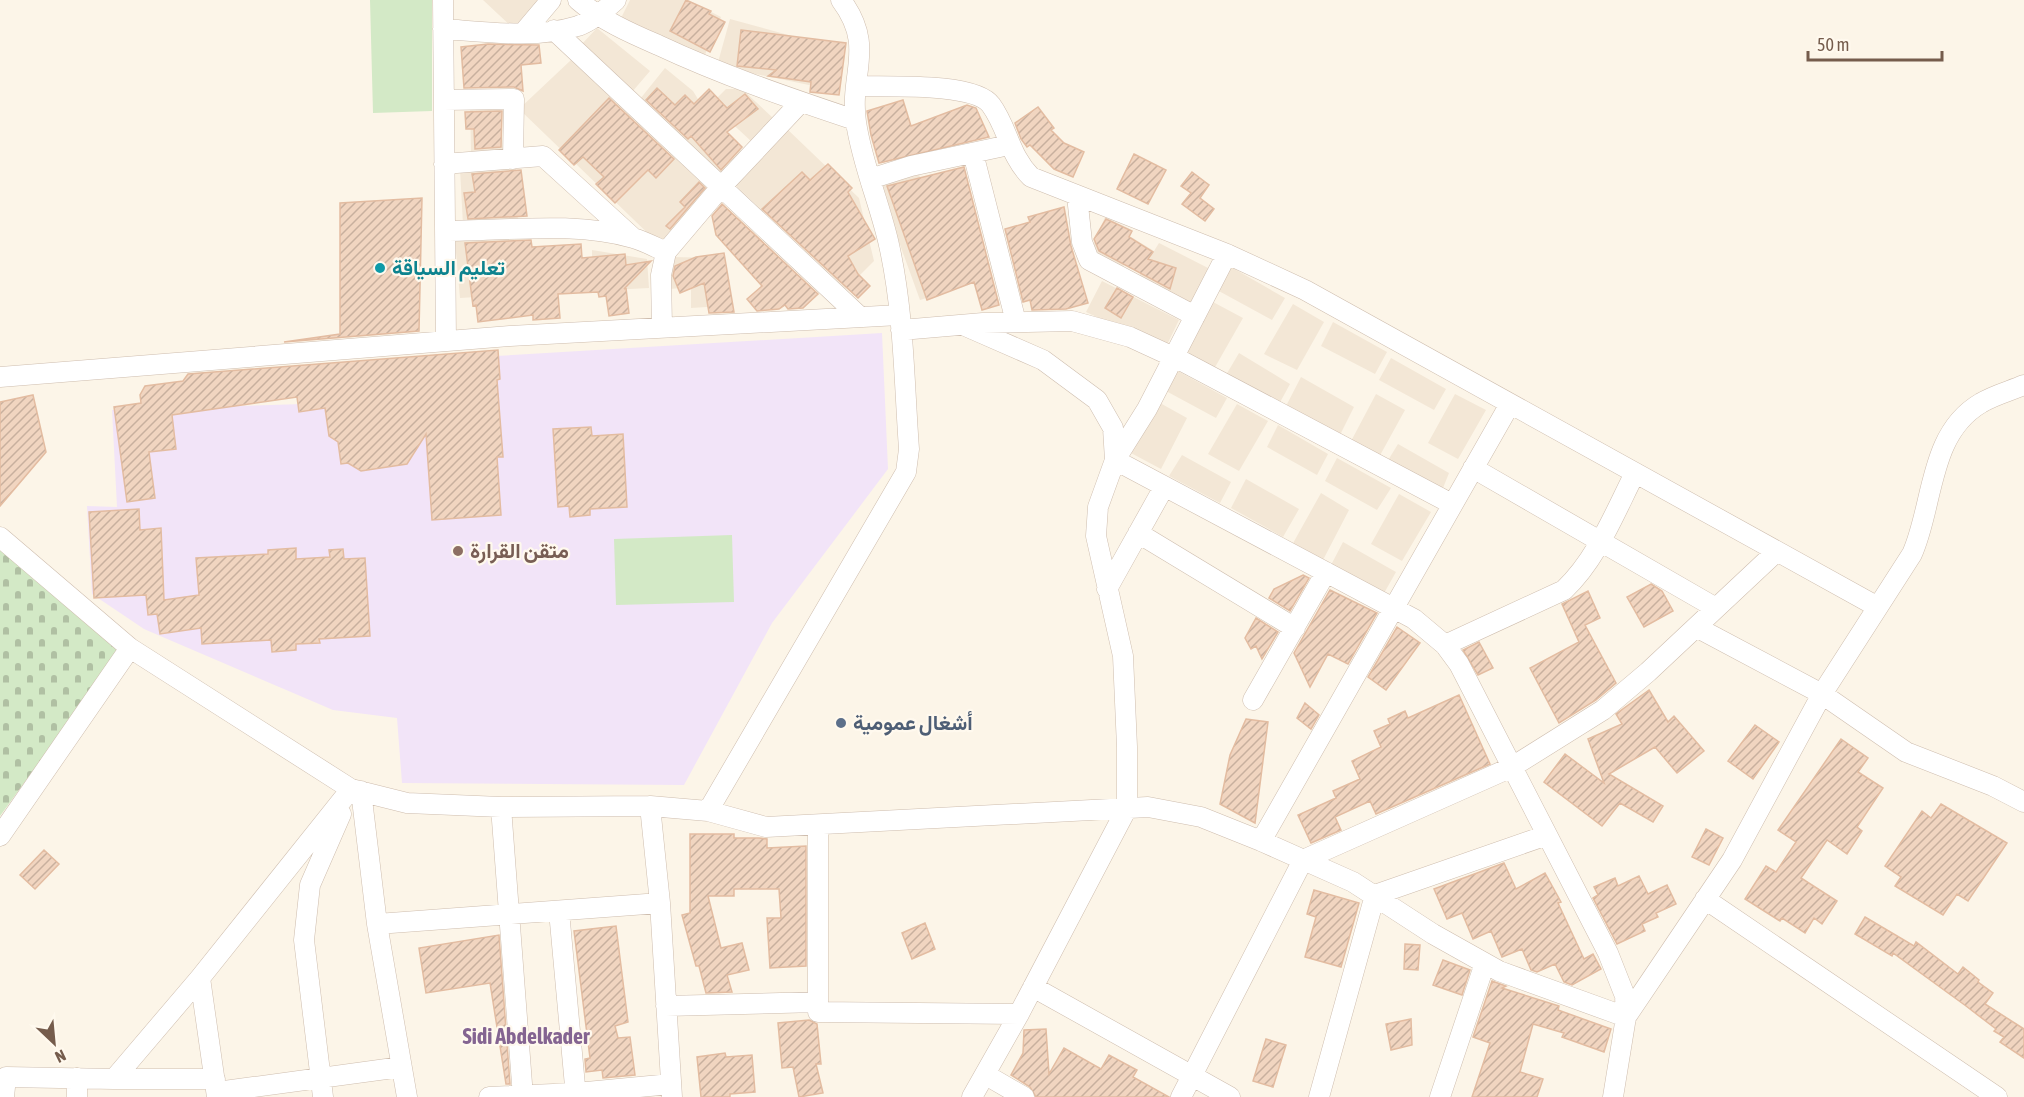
<svg xmlns="http://www.w3.org/2000/svg" width="2024" height="1097" viewBox="0 0 2024 1097" font-family="'Asap Condensed',Vazirmatn,sans-serif">
	<style>
		.residential { fill: #f3e7d6 }
		.education { fill: #f2e4f8 }
		.cemetery { fill: url(#cemetery-stones) }
		.pitch { fill: #d3e9c6 }
		.building { fill: url(#building-hatch); stroke: #e3bca1; stroke-width: 1.5 }
		.lines { fill: none; stroke-linecap: round; stroke-linejoin: round }
		.minor-casing { stroke: #cebdae; stroke-width: 21 }
		.minor { stroke: #fff; stroke-width: 20 }
		.culture-dot { fill: #0f9aa8; stroke: #fff9ee; stroke-width: 2 }
		.education-dot { fill: #8d6e63; stroke: #fff9ee; stroke-width: 2 }
		.service-dot { fill: #5c6f8a; stroke: #fff9ee; stroke-width: 2 }
		.labels { text-anchor: middle; stroke-width: 4.5; stroke-linejoin: round; paint-order: stroke }
		.culture-label { font-size: 21px; font-weight: bold; fill: #0d838f; stroke: #fff9ee; text-anchor: start }
		.education-label { font-size: 21px; font-weight: bold; fill: #785e54; stroke: #fff9ee; text-anchor: start }
		.service-label { font-size: 21px; font-weight: bold; fill: #4e5e75; stroke: #fff9ee; text-anchor: start }
		.neighbourhood-label { font-size: 22px; font-weight: bold; fill: #846491; stroke: #fff9ee }
	</style>
	<defs>
		<pattern id="cemetery-stones" width="16" height="16" patternUnits="userSpaceOnUse" patternTransform="scale(1.5)"><rect width="16" height="16" fill="#d3e9c6"/><path d="M2 7V4a2 2 0 0 1 4 0v3zM10 15v-3a2 2 0 0 1 4 0v3z" fill="#b0c0a3"/></pattern>
		<pattern id="building-hatch" width="6" height="6" patternUnits="userSpaceOnUse" patternTransform="scale(1.5)"><rect width="6" height="6" fill="#f1d5c0"/><path d="M-1 1l2-2M0 6l6-6M5 7l2-2" fill="none" stroke="#c8b09e"/></pattern>
	</defs>
	<rect width="100%" height="100%" fill="#fcf5e8"/>
	<path class="residential" d="M 483,0 L 543,0 L 515,30 Z
		M 630,0 L 688,0 L 721,17 L 704,57 L 620,20 Z
		M 730,19 L 839,49 L 833,90 L 717,66 Z
		M 597,28 L 650,71 L 632,92 L 580,46 Z
		M 571,60 L 708,188 L 660,245 L 519,109 Z
		M 665,68 L 693,91 L 704,109 L 742,152 L 721,175 L 640,99 Z
		M 726,89 L 742,89 L 773,118 L 752,142 L 711,104 Z
		M 500,103 L 503,151 L 471,152 L 470,105 Z
		M 785,127 L 859,198 L 874,261 L 846,289 L 733,183 Z
		M 516,166 L 518,221 L 463,225 L 460,169 Z
		M 918,171 L 955,289 L 920,300 L 878,184 Z
		M 1105,217 L 1132,230 L 1128,235 L 1154,251 L 1159,243 L 1210,269 L 1192,307 L 1138,281 L 1141,271 L 1126,263 L 1123,266 L 1089,255 Z
		M 509,239 L 512,295 L 460,298 L 455,241 Z
		M 592,250 L 647,259 L 649,288 L 592,291 Z
		M 671,257 L 722,258 L 722,306 L 691,308 L 691,287 L 670,289 Z
		M 1231,267 L 1285,298 L 1272,320 L 1217,290 Z
		M 1102,281 L 1179,320 L 1165,349 L 1086,312 Z
		M 1213,302 L 1243,318 L 1214,369 L 1184,352 Z
		M 1293,304 L 1324,322 L 1297,370 L 1264,354 Z
		M 1333,322 L 1387,352 L 1375,374 L 1321,346 Z
		M 1239,353 L 1290,384 L 1278,406 L 1226,375 Z
		M 1391,358 L 1446,389 L 1434,410 L 1379,380 Z
		M 1176,370 L 1227,398 L 1216,418 L 1166,391 Z
		M 1301,377 L 1354,407 L 1339,437 L 1285,408 Z
		M 1376,394 L 1405,410 L 1378,459 L 1349,445 Z
		M 1455,394 L 1486,410 L 1458,459 L 1428,443 Z
		M 1160,403 L 1187,418 L 1161,469 L 1131,453 Z
		M 1237,404 L 1268,421 L 1239,471 L 1208,454 Z
		M 1278,425 L 1328,454 L 1317,475 L 1267,447 Z
		M 1398,444 L 1449,473 L 1441,493 L 1387,462 Z
		M 1182,455 L 1231,482 L 1220,503 L 1169,476 Z
		M 1337,458 L 1391,488 L 1377,510 L 1325,481 Z
		M 1246,479 L 1299,509 L 1283,537 L 1231,508 Z
		M 1321,493 L 1349,510 L 1323,560 L 1292,545 Z
		M 1399,494 L 1431,512 L 1402,561 L 1371,544 Z
		M 1343,542 L 1396,572 L 1383,595 L 1330,567 Z"/>
	<path class="education" d="M 882,333 L 888,469 L 772,623 L 684,785 L 402,783 L 397,718 L 333,710 L 144,629 L 92,594 L 87,506 L 117,507 L 112,410 L 402,401 L 404,384 L 497,381 L 496,356 Z"/>
	<path class="cemetery" d="M 0,549 L 120,651 L 0,816 Z"/>
	<path class="pitch" d="M 370,0 L 432,0 L 432,111 L 373,113 Z
		M 732,535 L 734,602 L 616,605 L 614,539 Z"/>
	<path class="building" d="M 686,0 L 711,11 L 709,14 L 725,22 L 710,52 L 670,31 Z
		M 741,30 L 846,43 L 839,95 L 810,92 L 811,82 L 768,76 L 776,70 L 737,66 Z
		M 488,44 L 539,45 L 541,63 L 521,65 L 523,91 L 514,87 L 464,88 L 461,47 Z
		M 657,88 L 675,105 L 685,95 L 694,104 L 709,89 L 727,108 L 745,94 L 758,109 L 727,132 L 742,147 L 721,170 L 691,136 L 688,139 L 646,100 Z
		M 609,98 L 674,159 L 656,178 L 648,170 L 615,203 L 596,184 L 604,177 L 583,157 L 574,165 L 559,150 Z
		M 903,100 L 911,126 L 967,105 L 976,108 L 989,137 L 879,163 L 871,135 L 867,111 Z
		M 1038,107 L 1054,128 L 1051,130 L 1064,143 L 1084,152 L 1073,177 L 1054,169 L 1030,145 L 1027,147 L 1021,139 L 1015,123 Z
		M 502,111 L 501,147 L 475,149 L 474,129 L 466,129 L 465,112 Z
		M 1134,154 L 1166,170 L 1148,204 L 1117,189 Z
		M 828,164 L 852,188 L 848,192 L 875,239 L 848,256 L 858,274 L 870,286 L 858,298 L 762,209 L 802,172 L 810,180 Z
		M 964,167 L 999,305 L 982,310 L 974,282 L 927,300 L 887,186 Z
		M 521,170 L 527,216 L 468,219 L 464,193 L 475,192 L 472,174 Z
		M 1192,172 L 1209,185 L 1200,198 L 1214,209 L 1205,221 L 1182,204 L 1191,193 L 1181,186 Z
		M 699,182 L 705,188 L 670,229 L 666,226 L 685,207 L 680,202 Z
		M 422,198 L 419,331 L 284,342 L 340,334 L 340,203 Z
		M 722,204 L 818,294 L 803,308 L 788,309 L 785,305 L 779,309 L 757,311 L 747,299 L 762,286 L 716,235 L 712,216 Z
		M 1064,207 L 1071,246 L 1088,303 L 1066,309 L 1032,310 L 1030,300 L 1023,302 L 1005,229 L 1030,222 L 1028,217 Z
		M 1106,219 L 1132,231 L 1129,237 L 1153,252 L 1148,259 L 1176,268 L 1170,289 L 1099,251 L 1094,239 Z
		M 531,240 L 532,247 L 581,244 L 582,258 L 625,254 L 626,265 L 651,261 L 624,289 L 626,288 L 629,313 L 609,316 L 606,296 L 599,297 L 598,292 L 558,294 L 560,318 L 533,320 L 533,315 L 478,322 L 476,305 L 473,306 L 465,243 Z
		M 724,253 L 734,312 L 709,313 L 704,283 L 680,293 L 673,276 L 675,266 L 696,257 Z
		M 1117,288 L 1133,297 L 1121,318 L 1105,308 Z
		M 498,350 L 500,379 L 497,380 L 503,457 L 497,457 L 501,515 L 432,520 L 426,434 L 407,464 L 361,471 L 348,463 L 341,464 L 338,442 L 329,436 L 325,408 L 299,412 L 297,397 L 172,415 L 176,449 L 149,452 L 155,498 L 127,502 L 114,407 L 141,403 L 140,395 L 145,386 L 183,381 L 188,374 Z
		M 33,395 L 46,452 L 0,506 L 0,402 Z
		M 591,427 L 592,436 L 623,434 L 627,507 L 590,509 L 590,515 L 570,517 L 569,506 L 558,507 L 553,429 Z
		M 139,509 L 140,530 L 161,528 L 164,600 L 199,595 L 196,558 L 268,554 L 268,550 L 296,548 L 296,559 L 330,557 L 329,550 L 343,549 L 344,559 L 365,558 L 370,636 L 319,639 L 320,643 L 296,644 L 296,650 L 272,652 L 271,640 L 202,644 L 201,628 L 160,634 L 157,614 L 148,615 L 146,595 L 94,598 L 89,512 Z
		M 1303,575 L 1309,578 L 1290,611 L 1269,598 L 1274,589 Z
		M 1651,584 L 1662,591 L 1673,611 L 1644,627 L 1627,597 Z
		M 1330,590 L 1377,613 L 1348,664 L 1328,654 L 1310,687 L 1294,653 Z
		M 1588,591 L 1600,618 L 1585,625 L 1616,683 L 1596,700 L 1559,723 L 1530,668 L 1579,642 L 1562,604 Z
		M 1256,618 L 1278,632 L 1262,659 L 1256,646 L 1251,649 L 1245,638 Z
		M 1397,627 L 1420,643 L 1386,690 L 1368,677 Z
		M 1479,642 L 1493,668 L 1478,675 L 1463,650 Z
		M 1649,690 L 1668,722 L 1674,716 L 1704,751 L 1677,773 L 1655,747 L 1609,774 L 1663,806 L 1653,822 L 1620,803 L 1602,826 L 1544,782 L 1565,754 L 1604,783 L 1588,739 L 1622,724 L 1616,714 Z
		M 1459,695 L 1490,764 L 1376,814 L 1370,801 L 1335,817 L 1341,830 L 1311,843 L 1298,815 L 1336,798 L 1333,791 L 1360,779 L 1352,761 L 1381,747 L 1374,731 L 1390,724 L 1388,719 L 1405,711 L 1408,718 Z
		M 1305,703 L 1319,715 L 1311,729 L 1297,718 Z
		M 1246,719 L 1268,722 L 1255,823 L 1220,804 L 1230,755 Z
		M 1755,725 L 1779,742 L 1753,779 L 1728,761 Z
		M 1841,739 L 1868,758 L 1858,772 L 1883,788 L 1857,827 L 1862,831 L 1847,854 L 1827,840 L 1801,878 L 1837,901 L 1822,924 L 1814,918 L 1805,933 L 1782,918 L 1780,921 L 1745,899 L 1766,866 L 1776,872 L 1796,842 L 1778,830 Z
		M 1941,804 L 2007,843 L 1968,901 L 1957,894 L 1943,915 L 1895,886 L 1901,877 L 1885,866 L 1922,811 L 1931,818 Z
		M 1706,829 L 1723,838 L 1709,865 L 1692,857 Z
		M 690,834 L 734,834 L 734,838 L 759,838 L 767,839 L 767,848 L 806,846 L 806,966 L 770,968 L 767,918 L 781,918 L 779,889 L 734,889 L 734,896 L 708,896 L 721,948 L 742,943 L 749,970 L 727,975 L 732,992 L 706,993 L 699,966 L 696,966 L 682,915 L 690,913 Z
		M 44,850 L 59,864 L 35,889 L 20,875 Z
		M 1504,863 L 1516,889 L 1545,873 L 1561,902 L 1558,903 L 1584,959 L 1593,954 L 1601,969 L 1572,985 L 1564,982 L 1555,964 L 1537,972 L 1531,970 L 1522,949 L 1502,957 L 1491,931 L 1473,939 L 1462,913 L 1447,919 L 1434,889 Z
		M 1639,876 L 1648,894 L 1667,885 L 1676,904 L 1656,913 L 1658,917 L 1642,924 L 1645,931 L 1617,944 L 1593,898 L 1598,895 L 1594,887 L 1615,878 L 1618,886 Z
		M 1314,890 L 1359,903 L 1341,967 L 1305,957 L 1316,917 L 1307,914 Z
		M 1865,917 L 1914,946 L 1916,942 L 1958,974 L 1963,967 L 1979,980 L 1978,982 L 1993,993 L 1985,1004 L 2024,1029 L 2024,1058 L 2000,1042 L 2004,1037 L 1994,1031 L 1996,1029 L 1966,1006 L 1893,953 L 1892,956 L 1855,934 Z
		M 925,923 L 935,949 L 912,959 L 902,933 Z
		M 616,926 L 628,1022 L 615,1026 L 618,1038 L 630,1037 L 635,1075 L 603,1078 L 602,1070 L 586,1072 L 585,1059 L 590,1058 L 574,931 Z
		M 499,935 L 510,1084 L 506,1084 L 490,983 L 426,993 L 419,948 Z
		M 1405,944 L 1420,945 L 1418,970 L 1404,969 Z
		M 1443,960 L 1470,970 L 1462,995 L 1433,985 Z
		M 1492,981 L 1506,986 L 1502,988 L 1559,1006 L 1558,1010 L 1611,1029 L 1604,1052 L 1562,1037 L 1564,1033 L 1533,1024 L 1520,1072 L 1543,1079 L 1537,1097 L 1472,1097 L 1490,1043 L 1473,1037 Z
		M 1411,1019 L 1412,1045 L 1391,1050 L 1386,1024 Z
		M 809,1020 L 817,1024 L 821,1064 L 816,1064 L 823,1093 L 799,1097 L 793,1067 L 782,1068 L 778,1023 Z
		M 1046,1029 L 1049,1074 L 1064,1048 L 1101,1069 L 1109,1055 L 1137,1070 L 1133,1077 L 1169,1097 L 1036,1097 L 1030,1087 L 1011,1075 L 1023,1053 L 1024,1030 Z
		M 1266,1039 L 1286,1045 L 1273,1087 L 1253,1081 Z
		M 725,1053 L 726,1057 L 752,1055 L 755,1092 L 730,1094 L 730,1097 L 701,1097 L 697,1057 Z"/>
	<g class="lines">
		<g class="minor-casing">
			<path id="minor" d="M 443,0 L 446,341
				M 578,0 C 601,20 630,33 658,45 C 722,75 789,98 855,120
				M 443,29 C 487,32 535,39 578,26 C 592,21 605,10 616,0
				M 554,30 L 859,316
				M 524,32 L 551,0
				M 857,86 C 885,87 975,82 991,105 C 1008,128 1009,155 1031,177 L 1227,254 L 1305,290 L 1876,606
				M 444,100 L 514,99 L 513,159
				M 973,153 L 1016,322
				M 444,164 L 543,156 L 632,237
				M 870,179 L 911,166 L 1009,145
				M 1077,196 L 1082,242 L 1089,260 L 1195,316
				M 445,231 C 505,231 575,221 633,238 C 644,241 655,247 666,252
				M 1227,254 L 1147,409 L 1115,460 L 1414,619 L 1445,645 L 1459,664 L 1608,953 L 1625,996 L 1626,1017 L 1613,1097
				M 963,325 L 1043,360 L 1097,400 L 1113,428 L 1115,460 L 1098,507 L 1096,536 L 1123,656 L 1127,747 L 1127,808 L 1019,1014 L 972,1097
				M 662,327 L 661,275 L 666,252 L 721,187 L 801,102
				M 901,330 L 983,323 L 1072,321 L 1130,337 L 1180,360 L 1452,504
				M 0,377 L 510,336 L 899,315
				M 1473,468 L 1716,608
				M 1138,533 L 1295,628
				M 0,537 L 130,648 L 351,789 L 407,803 L 501,807 L 650,806 L 708,811 L 766,827 L 1148,807 L 1201,817 L 1261,841 L 1353,882 L 1433,934 L 1499,971 L 1626,1017 L 1732,860 L 1822,694 L 1912,554 C 1934,505 1928,434 1981,403 C 1994,395 2010,391 2024,385
				M 1107,589 L 1164,487
				M 1696,627 L 1822,694 L 1906,752 L 1993,786 L 2024,802
				M 1445,645 L 1564,590 C 1597,559 1615,512 1635,473
				M 1253,700 L 1326,572
				M 361,791 L 377,924 L 407,1097
				M 650,806 L 660,903 L 672,1097
				M 501,807 L 523,1097
				M 708,811 L 906,472 L 909,449 C 904,381 904,312 889,245 C 880,204 862,164 856,122 C 849,73 876,47 841,0
				M 818,826 L 818,1012 L 1019,1014
				M 0,836 L 130,648
				M 1261,841 L 1510,404
				M 1705,899 L 1997,1097
				M 559,911 L 576,1097
				M 377,924 L 660,903
				M 1033,987 L 1230,1097
				M 666,1006 L 818,1002
				M 986,1075 L 1024,1097
				M 114,1079 L 215,1079
				M 217,1092 L 401,1067
				M 4,1097 L 6,1077 L 114,1079 L 200,978
				M 77,1097 L 77,1078
				M 217,1097 L 200,978 L 351,789
				M 323,1097 L 304,940 L 310,885 L 341,814
				M 489,1097 L 576,1093 L 671,1084
				M 1181,1097 L 1303,860 L 1512,767 L 1603,710 L 1648,672 L 1776,552
				M 1319,1097 L 1375,895 L 1547,835
				M 1440,1097 L 1485,963"/>
		</g>
		<use href="#minor" class="minor"/>
	</g>
	<circle class="culture-dot" cx="380" cy="268" r="6"/>
	<circle class="education-dot" cx="458" cy="551" r="6"/>
	<circle class="service-dot" cx="841" cy="723" r="6"/>
	<g class="labels">
		<g class="culture-label">
			<text x="392" y="275">تعليم السياقة</text>
		</g>
		<g class="education-label">
			<text x="470" y="558">متقن القرارة</text>
		</g>
		<g class="service-label">
			<text x="853" y="730">أشغال عمومية</text>
		</g>
		<g class="neighbourhood-label">
			<text x="526" y="1044">Sidi Abdelkader</text>
		</g>
	</g>
	<g transform="translate(54 1043) rotate(154)" stroke="#fff9ee" stroke-width="4.5" paint-order="stroke">
	<path d="M0-4.5L10 22L0 15L-10 22Z" fill="#755c4c"/>
	<text y="-9" font-size="16" font-weight="bold" text-anchor="middle" fill="#755c4c">N</text>
	</g>
	<path d="M1808 51v9h134v-9" fill="none" stroke="#755c4c" stroke-width="3"/>
	<text x="1817" y="51" font-size="18" fill="#755c4c" stroke="#fff9ee" stroke-width="4.5" paint-order="stroke">50 m</text>
</svg>
